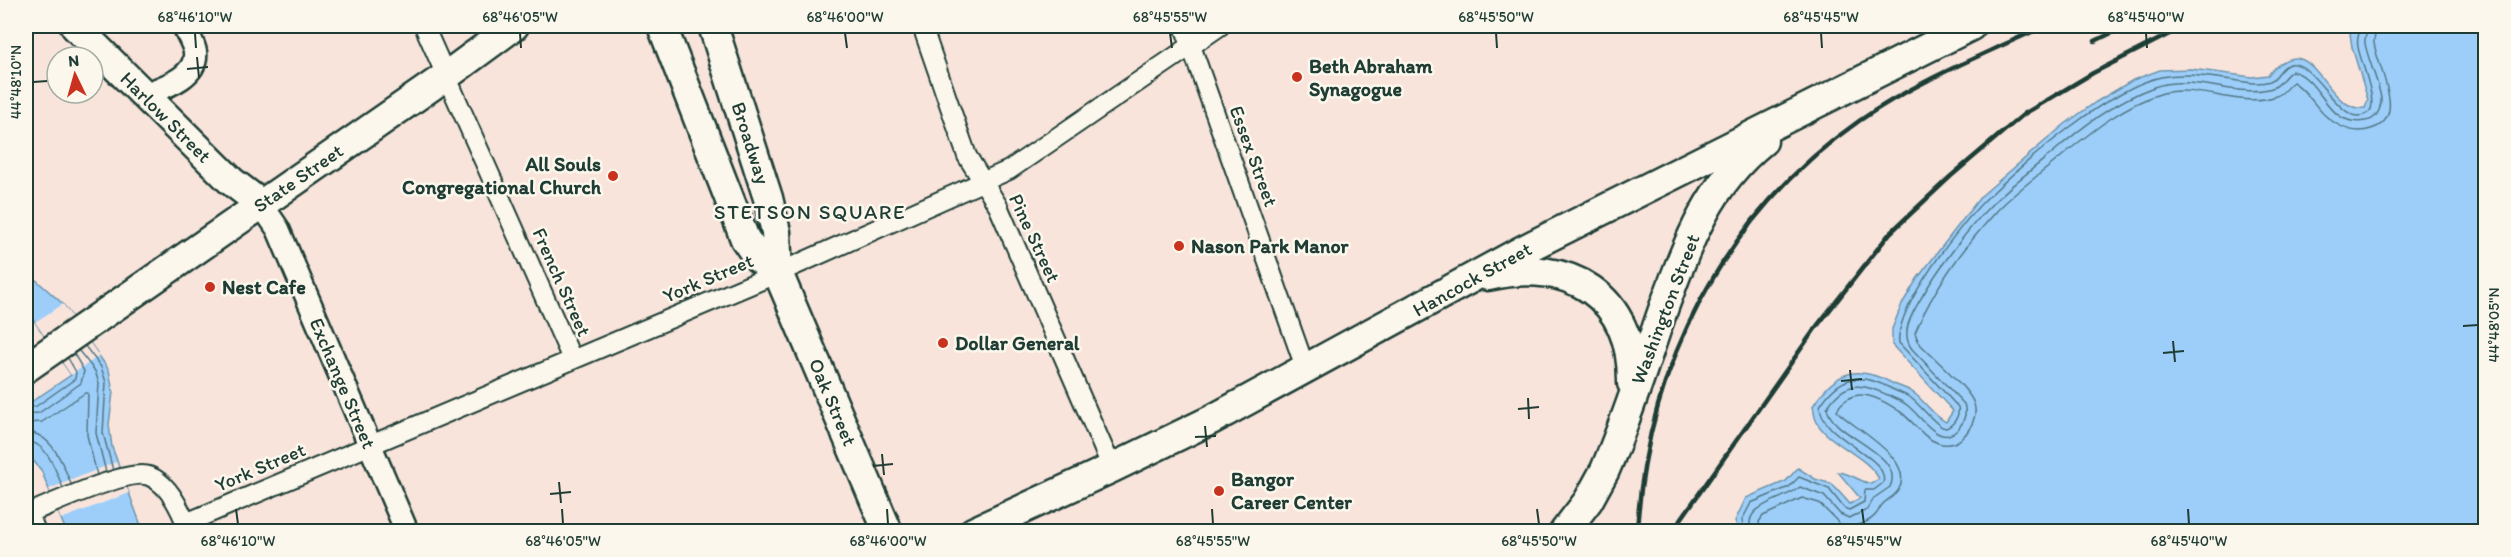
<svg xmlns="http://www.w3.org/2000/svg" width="2511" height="557" viewBox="0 0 2511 557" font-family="Itim,sans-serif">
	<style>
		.water { fill: #9dcefa; stroke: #6b94ab; stroke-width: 1.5 }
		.pier { fill: #f9e4dc }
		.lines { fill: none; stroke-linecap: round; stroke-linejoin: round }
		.shore { stroke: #517783; stroke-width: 1.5 }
		.minor-casing { stroke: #1f3d34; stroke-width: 22 }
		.tertiary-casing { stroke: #1f3d34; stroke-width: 27 }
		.primary-casing { stroke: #1f3d34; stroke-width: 33 }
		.minor { stroke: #fbf7ec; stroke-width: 18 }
		.tertiary { stroke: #fbf7ec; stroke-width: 22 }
		.primary { stroke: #fbf7ec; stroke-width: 28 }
		.rail { stroke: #1f3d34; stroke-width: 4.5 }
		.ticks { fill: none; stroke: #1f3d34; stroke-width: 2 }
		.poi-dot { fill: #c8321e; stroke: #fbf7ec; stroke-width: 2 }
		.labels { text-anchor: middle; stroke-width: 5; stroke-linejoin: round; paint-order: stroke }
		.poi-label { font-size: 20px; font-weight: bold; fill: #1f3d34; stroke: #fbf7ec; text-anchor: start }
		.street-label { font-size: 20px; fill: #1f3d34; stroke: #fbf7ec }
		.neighbourhood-label { font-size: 21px; letter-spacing: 1.5px; fill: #1f3d34; stroke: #fbf7ec }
		.neatline { fill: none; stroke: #1f3d34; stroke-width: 2 }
		.ticks-label { font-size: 15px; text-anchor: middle; fill: #1f3d34 }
	</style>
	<rect width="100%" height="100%" fill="#f9e4dc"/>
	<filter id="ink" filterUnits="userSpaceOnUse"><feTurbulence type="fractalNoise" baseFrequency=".0167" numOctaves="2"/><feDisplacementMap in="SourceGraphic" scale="12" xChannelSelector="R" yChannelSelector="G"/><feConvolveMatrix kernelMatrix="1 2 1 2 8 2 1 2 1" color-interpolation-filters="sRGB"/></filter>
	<g filter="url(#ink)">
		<path class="water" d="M 2356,26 L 2485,26 L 2485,531 L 1739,531 L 1735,521 L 1746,498 L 1786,481 L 1798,468 L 1815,479 L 1832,484 L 1850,504 L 1860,498 L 1838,472 C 1850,473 1859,481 1871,484 L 1879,479 C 1867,455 1824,442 1816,420 C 1814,416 1814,410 1813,406 C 1836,370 1857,364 1894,384 C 1901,387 1909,389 1915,394 C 1926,403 1934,416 1946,422 L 1953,411 L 1892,345 L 1892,329 L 1902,304 L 1917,279 L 1981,196 L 2065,124 L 2096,102 L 2133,80 L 2160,70 L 2191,69 L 2252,77 L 2268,75 C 2314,21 2323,113 2365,108 L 2368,100 L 2352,47 L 2350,33 Z
			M 26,271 L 63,304 L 109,370 L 113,392 L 109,425 L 112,447 L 143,531 L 66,531 L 41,470 L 26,452 L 26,394 L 31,402 L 71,375 L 35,322 L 26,313 Z"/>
		<path class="pier" d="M 63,304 L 99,356 L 71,375 L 35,322 Z
			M 116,462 L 129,493 L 61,519 L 49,489 Z"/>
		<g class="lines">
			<path class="shore" d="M 85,346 L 101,367 L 106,382 L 103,433 L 113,470
				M 79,351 L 95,371 L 99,383 L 96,433 L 106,472
				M 26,405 L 35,407 L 75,379 L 76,372 L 68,358
				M 26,414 L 39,413 L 81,383 L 84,371 L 74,354
				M 26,423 L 42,422 L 85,393 L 88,393 L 87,435 L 97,475
				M 26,432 C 52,433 63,464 71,484
				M 26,441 C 47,442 56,471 63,488
				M 1744,532 L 1742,520 L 1751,503 L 1789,487 L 1799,477 L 1829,489 L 1844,508 L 1849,510 L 1864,502 L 1865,490 L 1874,490 L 1883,483 C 1891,456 1820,439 1820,406 C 1839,376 1859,372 1890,388 C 1897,392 1905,394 1911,398 C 1922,407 1930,419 1942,427 L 1946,428 C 1954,425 1960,415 1958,407 L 1899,343 C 1894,310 1962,222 1987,198 C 2026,161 2109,88 2161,77 C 2184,72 2210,77 2233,80 C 2245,82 2258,85 2270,81 C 2278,78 2280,66 2290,64 C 2314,58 2343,134 2369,112 C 2379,104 2360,60 2358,47 C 2356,38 2360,34 2360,26
				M 1751,532 C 1751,528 1750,525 1750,522 C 1751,504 1788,498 1800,487 L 1824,496 L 1840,514 L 1849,518 L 1867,510 L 1874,498 L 1890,487 C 1906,453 1831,437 1827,408 C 1845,379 1863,383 1890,396 C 1895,399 1902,401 1907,405 C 1917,413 1925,426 1937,433 C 1954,443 1970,419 1964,404 L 1912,349 C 1899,332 1913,312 1923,295 C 1938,269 1970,226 1992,204 C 2010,186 2031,170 2051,154 C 2082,127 2115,101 2154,87 C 2193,73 2238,99 2272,88 C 2281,86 2284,75 2292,71 C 2322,78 2326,128 2365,121 C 2376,120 2380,111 2381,101 C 2382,90 2367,58 2365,43 C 2364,37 2368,32 2368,26
				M 1760,532 L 1759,522 L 1763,516 L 1802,498 L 1819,503 L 1840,524 C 1852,529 1869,524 1877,513 C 1879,510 1880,507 1882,505 C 1887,499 1895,497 1899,489 C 1915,458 1855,430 1837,411 C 1839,405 1843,402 1849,398 C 1864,389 1886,402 1899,411 C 1913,420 1921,437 1938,443 C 1946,446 1956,444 1963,437 C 1971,429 1978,415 1974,404 C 1970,389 1931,356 1919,343 L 1915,333 C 1933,289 1964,247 1996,212 C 2015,191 2041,174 2062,156 C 2092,131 2125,104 2163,93 C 2199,84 2243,109 2276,96 C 2284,94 2287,86 2293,82 C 2309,91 2316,111 2332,121 C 2344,129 2356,134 2371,129 C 2409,119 2377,67 2374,43 C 2373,38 2377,32 2377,26"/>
			<g class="minor-casing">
				<path id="minor" d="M 424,26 L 572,359
					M 922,26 L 967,156 L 998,206 L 1112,468
					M 1184,26 L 1306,370
					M 186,523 L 778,273 L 1009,170 L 1220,26
					M 36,532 L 29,513 C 52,504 129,468 149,476 C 170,484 182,512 189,532"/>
			</g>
			<g class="tertiary-casing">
				<path id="tertiary" d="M 143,95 C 161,88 198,78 195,52 C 194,44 187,33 184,26
					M 261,204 L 278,229 L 407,532"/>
			</g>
			<g class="primary-casing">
				<path id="primary" d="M 75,26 L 231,181 L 261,204
					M 662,26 L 745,239 L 758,258 L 778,273
					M 713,26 L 768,198 L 776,232 L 778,273 L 888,532
					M 1488,276 C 1569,257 1633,295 1632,383
					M 26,368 L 446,76 L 514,26
					M 973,532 L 1112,468 L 1211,420 L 1523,250 L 1971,26
					M 1564,532 L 1588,501 L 1605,470 C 1628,417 1645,361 1664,307 C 1688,242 1708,186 1763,141"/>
			</g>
			<use href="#minor" class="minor"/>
			<use href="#tertiary" class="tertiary"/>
			<use href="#primary" class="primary"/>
			<path class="rail" d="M 2095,41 L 2126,26
				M 1637,532 C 1646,368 1723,216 1859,121 C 1915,82 1982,55 2045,26
				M 1672,532 L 1817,326 L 1890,233 L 1951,176 L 2024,114 L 2093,73 L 2185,26"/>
		</g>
	</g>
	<path class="ticks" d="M 195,33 L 196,48M 520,33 L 521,48M 845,33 L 847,48M 1170,33 L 1172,48M 1496,33 L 1497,48M 1821,33 L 1822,48M 2146,33 L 2147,48M 197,57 L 199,78M 187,69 L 208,67M 33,82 L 48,81M 2463,326 L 2478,325M 2173,341 L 2175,362M 2163,353 L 2184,351M 1850,370 L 1852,390M 1841,381 L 1862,379M 1528,398 L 1529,419M 1518,409 L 1539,407M 1205,426 L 1207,447M 1195,437 L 1216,436M 882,454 L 884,475M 873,466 L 893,464M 559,482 L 561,503M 550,494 L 571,492M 236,509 L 238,524M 562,509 L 563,524M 887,509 L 888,524M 1212,509 L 1213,524M 1537,509 L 1539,524M 1862,509 L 1864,524M 2188,509 L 2189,524"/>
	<g class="poi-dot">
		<circle cx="1297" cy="77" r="6"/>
		<circle cx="613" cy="176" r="6"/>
		<circle cx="1179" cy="246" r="6"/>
		<circle cx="210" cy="287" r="6"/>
		<circle cx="943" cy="343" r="6"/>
		<circle cx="1219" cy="491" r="6"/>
	</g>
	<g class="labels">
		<g class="poi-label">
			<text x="1309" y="73">Beth Abraham<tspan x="1309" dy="23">Synagogue</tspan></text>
			<text x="601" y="171" text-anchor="end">All Souls<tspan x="601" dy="23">Congregational Church</tspan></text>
			<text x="1191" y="253">Nason Park Manor</text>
			<text x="222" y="294">Nest Cafe</text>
			<text x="955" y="350">Dollar General</text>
			<text x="1231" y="486">Bangor<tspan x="1231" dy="23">Career Center</tspan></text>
		</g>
		<g class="street-label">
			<text transform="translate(166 117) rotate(45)" y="7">Harlow Street</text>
			<text transform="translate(751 143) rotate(72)" y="7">Broadway</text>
			<text transform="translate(1254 156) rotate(70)" y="7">Essex Street</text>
			<text transform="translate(298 178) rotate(-35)" y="7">State Street</text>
			<text transform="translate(1035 238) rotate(65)" y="7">Pine Street</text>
			<text transform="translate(708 278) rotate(-23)" y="7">York Street</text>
			<text transform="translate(1472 279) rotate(-29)" y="7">Hancock Street</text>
			<text transform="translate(562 282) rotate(66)" y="7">French Street</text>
			<text transform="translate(1665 309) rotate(-69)" y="7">Washington Street</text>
			<text transform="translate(343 383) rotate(67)" y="7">Exchange Street</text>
			<text transform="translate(833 402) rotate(67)" y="7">Oak Street</text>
			<text transform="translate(260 467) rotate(-23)" y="7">York Street</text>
		</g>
		<g class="neighbourhood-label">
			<text x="810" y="219">STETSON SQUARE</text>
		</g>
	</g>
	<rect width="2511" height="557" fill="none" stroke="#fbf7ec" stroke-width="66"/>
	<g transform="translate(75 75) rotate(355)"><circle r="28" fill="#fbf7ec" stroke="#a3ada2" stroke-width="1.5"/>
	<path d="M0-4.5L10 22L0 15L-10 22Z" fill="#c8321e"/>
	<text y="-9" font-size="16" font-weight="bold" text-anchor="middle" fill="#1f3d34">N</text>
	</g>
	<rect x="33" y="33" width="2445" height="491" class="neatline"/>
	<g class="ticks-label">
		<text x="195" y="22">68°46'10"W</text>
		<text x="520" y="22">68°46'05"W</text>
		<text x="845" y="22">68°46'00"W</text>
		<text x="1170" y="22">68°45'55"W</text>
		<text x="1496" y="22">68°45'50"W</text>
		<text x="1821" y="22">68°45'45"W</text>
		<text x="2146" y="22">68°45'40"W</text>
		<text transform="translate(16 82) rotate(-90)" y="5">44°48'10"N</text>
		<text transform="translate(2494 325) rotate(-90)" y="5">44°48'05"N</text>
		<text x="238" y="546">68°46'10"W</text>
		<text x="563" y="546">68°46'05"W</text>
		<text x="888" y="546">68°46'00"W</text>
		<text x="1213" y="546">68°45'55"W</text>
		<text x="1539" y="546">68°45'50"W</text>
		<text x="1864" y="546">68°45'45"W</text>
		<text x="2189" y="546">68°45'40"W</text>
	</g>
</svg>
